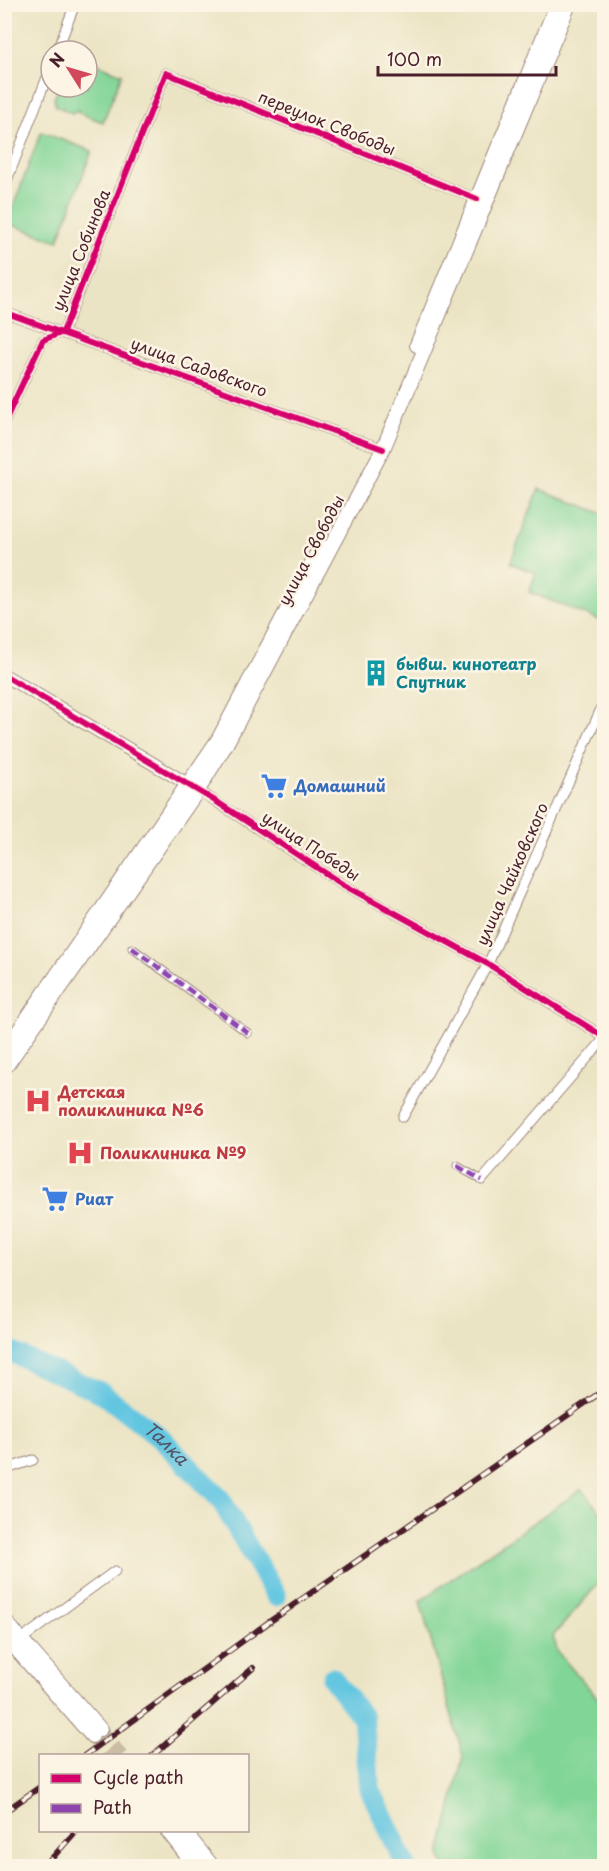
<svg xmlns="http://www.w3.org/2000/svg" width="609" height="1871" viewBox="0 0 609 1871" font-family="'Playpen Sans',sans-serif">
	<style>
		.green { fill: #81d597; stroke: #667a61; stroke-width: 1.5 }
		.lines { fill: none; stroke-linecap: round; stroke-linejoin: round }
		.river { stroke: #63c6e1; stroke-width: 21 }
		.secondary-tunnel { stroke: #cbbda5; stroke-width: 14; stroke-dasharray: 14 7; stroke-linecap: butt }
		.pedestrian-casing { stroke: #9a8278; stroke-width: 9 }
		.minor-casing { stroke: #9a8278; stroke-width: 11 }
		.tertiary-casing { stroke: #9a8278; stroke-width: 14 }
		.secondary-casing { stroke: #9a8278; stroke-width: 16 }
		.pedestrian { stroke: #fff; stroke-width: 7 }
		.minor { stroke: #fff; stroke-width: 9 }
		.tertiary { stroke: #fff; stroke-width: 12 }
		.secondary { stroke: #fff; stroke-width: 14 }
		.rail-casing { stroke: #4a1f2b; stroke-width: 6 }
		.rail { stroke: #fcf5e5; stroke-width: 4; stroke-dasharray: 11; stroke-linecap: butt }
		.quiet { stroke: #8e44ad; stroke-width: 4.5; stroke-dasharray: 9 4.5; stroke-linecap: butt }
		.cycleway-casing { stroke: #fcf5e5; stroke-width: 10 }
		.cycleway { stroke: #d6006c; stroke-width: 6 }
		.labels { text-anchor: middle; stroke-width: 5; stroke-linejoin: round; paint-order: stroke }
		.street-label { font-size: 16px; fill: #4a1f2b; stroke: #fcf5e5 }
		.culture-label { font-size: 16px; font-weight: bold; fill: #0d838f; stroke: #fcf5e5; text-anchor: start }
		.shop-label { font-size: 16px; font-weight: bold; fill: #366cbe; stroke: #fcf5e5; text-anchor: start }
		.health-label { font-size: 16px; font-weight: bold; fill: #be3a42; stroke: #fcf5e5; text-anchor: start }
		.water-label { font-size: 18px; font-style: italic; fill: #525162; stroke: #fcf5e5 }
	</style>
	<rect width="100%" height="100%" fill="#fcf5e5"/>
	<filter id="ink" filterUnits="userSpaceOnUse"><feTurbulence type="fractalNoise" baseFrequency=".0167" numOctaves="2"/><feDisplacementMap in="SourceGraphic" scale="12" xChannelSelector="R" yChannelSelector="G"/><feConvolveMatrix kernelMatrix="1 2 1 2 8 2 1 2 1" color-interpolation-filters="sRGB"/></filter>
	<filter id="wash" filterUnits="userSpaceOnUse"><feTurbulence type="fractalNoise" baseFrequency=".008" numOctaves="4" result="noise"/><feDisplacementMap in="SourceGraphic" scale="24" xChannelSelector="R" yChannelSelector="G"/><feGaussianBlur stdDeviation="1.35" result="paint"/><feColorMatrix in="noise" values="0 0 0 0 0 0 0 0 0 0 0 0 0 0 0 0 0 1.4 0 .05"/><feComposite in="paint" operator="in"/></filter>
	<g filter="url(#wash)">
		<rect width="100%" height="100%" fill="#ebe4c4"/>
		<path class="green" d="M 87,62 L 93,64 L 95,69 L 97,64 L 122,74 L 103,122 L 79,113 L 78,110 L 72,113 L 56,106 L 54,99 L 59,87 L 87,87 Z
			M 41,132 L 92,151 L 58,241 L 7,223 Z
			M 539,489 L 604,514 L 604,622 L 529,592 L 536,573 L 510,563 Z
			M 582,1489 L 604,1517 L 604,1577 L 553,1636 L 558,1653 L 604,1705 L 604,1866 L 444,1866 L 440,1855 L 463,1756 L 420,1601 Z"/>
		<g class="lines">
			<g class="river">
				<path id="s1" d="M 4,1349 L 102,1393 L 161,1438 L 221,1500 L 276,1596"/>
				<path d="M 332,1678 L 363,1718 L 370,1789 L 406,1866"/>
			</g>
		</g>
	</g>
	<g filter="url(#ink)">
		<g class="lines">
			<path class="secondary-tunnel" d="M 100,1729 L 121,1756
				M 92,1736 L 108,1756"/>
			<g class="pedestrian-casing">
				<path id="pedestrian" d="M 132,948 L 248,1033
					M 457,1166 L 482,1180"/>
			</g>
			<g class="minor-casing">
				<path id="minor" d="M 57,51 L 75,4
					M 4,188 L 51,67
					M 4,312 L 383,449
					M 4,423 L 43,340 L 63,332 L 166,73 L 477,199
					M 198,790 L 342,884 L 488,964 L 604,1037
					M 403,1117 L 488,964 L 604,702
					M 482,1180 L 604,1039
					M 4,1470 L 33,1460
					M 22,1639 L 115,1571"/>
			</g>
			<g class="tertiary-casing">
				<path id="tertiary" d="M 4,675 L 194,788"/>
			</g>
			<g class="secondary-casing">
				<path id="secondary" d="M 417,345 L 557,4
					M 4,1052 L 218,740 L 321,546
					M 4,1069 L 198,790 L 226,744 L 383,449 L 569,4
					M 4,1620 L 100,1729
					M 4,1635 L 92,1736
					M 167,1830 L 195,1866
					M 183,1830 L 212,1866"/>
			</g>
			<use href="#pedestrian" class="pedestrian"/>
			<use href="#minor" class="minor"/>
			<use href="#tertiary" class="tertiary"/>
			<use href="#secondary" class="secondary"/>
			<g class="rail-casing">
				<path id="rail" d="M 84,1756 L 269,1622 L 604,1390
					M 152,1756 L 253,1668
					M 4,1812 L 40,1787
					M 45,1866 L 77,1830"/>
			</g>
			<use href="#rail" class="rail"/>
			<path class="quiet" d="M 132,948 L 248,1033
				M 457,1166 L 482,1180"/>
			<g class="cycleway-casing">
				<path id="cycleway" d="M 4,312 L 383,449
					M 4,423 L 43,340 L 63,332 L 166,73 L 477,199
					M 4,675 L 217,802 L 342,884 L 488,964 L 604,1037"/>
			</g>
			<use href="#cycleway" class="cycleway"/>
		</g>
	</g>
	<defs>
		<g id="building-bare" transform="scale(2.07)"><path d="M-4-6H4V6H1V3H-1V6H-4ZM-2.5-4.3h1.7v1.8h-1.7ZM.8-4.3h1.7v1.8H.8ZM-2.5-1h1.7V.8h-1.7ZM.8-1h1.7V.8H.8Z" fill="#0f9aa8" stroke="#fcf5e5" stroke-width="2.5" paint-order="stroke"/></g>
		<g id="supermarket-bare" transform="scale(2.07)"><path d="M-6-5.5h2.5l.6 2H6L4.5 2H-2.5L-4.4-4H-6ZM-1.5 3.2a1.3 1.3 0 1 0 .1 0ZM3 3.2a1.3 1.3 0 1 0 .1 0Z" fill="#3f7fe0" stroke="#fcf5e5" stroke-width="2.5" paint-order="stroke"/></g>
		<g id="hospital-bare" transform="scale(2.07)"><path d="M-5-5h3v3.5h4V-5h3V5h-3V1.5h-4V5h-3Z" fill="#e0444e" stroke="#fcf5e5" stroke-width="2.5" paint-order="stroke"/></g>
	</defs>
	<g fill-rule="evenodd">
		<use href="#building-bare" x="376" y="673"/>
		<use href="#supermarket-bare" x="274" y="786"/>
		<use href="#hospital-bare" x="38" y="1101"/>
		<use href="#hospital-bare" x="80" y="1153"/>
		<use href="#supermarket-bare" x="55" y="1199"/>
	</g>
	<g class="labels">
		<g class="street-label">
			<text transform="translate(327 123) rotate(22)" y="6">переулок Свободы</text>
			<text transform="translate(81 250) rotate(-68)" y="6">улица Собинова</text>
			<text transform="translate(199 367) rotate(20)" y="6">улица Садовского</text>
			<text transform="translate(311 550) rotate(-62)" y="6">улица Свободы</text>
			<text transform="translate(311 846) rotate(33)" y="6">улица Победы</text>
			<text transform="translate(512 874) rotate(-66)" y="6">улица Чайковского</text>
		</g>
		<g class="culture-label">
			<text x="396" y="670">бывш. кинотеатр<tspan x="396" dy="18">Спутник</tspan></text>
		</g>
		<g class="shop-label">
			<text x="294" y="792">Домашний</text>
			<text x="75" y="1205">Риат</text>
		</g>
		<g class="health-label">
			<text x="58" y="1098">Детская<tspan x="58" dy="18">поликлиника №6</tspan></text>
			<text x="100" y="1159">Поликлиника №9</text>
		</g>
		<g class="water-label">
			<text dy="6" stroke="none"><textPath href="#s1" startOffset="189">Талка</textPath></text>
		</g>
	</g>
	<rect width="609" height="1871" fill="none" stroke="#fcf5e5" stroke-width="24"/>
	<rect x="39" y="1754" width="210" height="78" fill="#fcf5e5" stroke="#b59f9b" stroke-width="1.5"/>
	<rect x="51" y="1774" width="30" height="9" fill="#d6006c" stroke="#b59f9b" stroke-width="1.5"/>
	<text x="93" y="1784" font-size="18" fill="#4a1f2b">Cycle path</text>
	<rect x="51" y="1804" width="30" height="9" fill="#8e44ad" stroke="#b59f9b" stroke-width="1.5"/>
	<text x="93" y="1814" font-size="18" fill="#4a1f2b">Path</text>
	<g transform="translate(69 69) rotate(307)"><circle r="28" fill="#fcf5e5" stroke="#b59f9b" stroke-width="1.5"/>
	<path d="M0-4.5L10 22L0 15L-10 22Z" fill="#d1495b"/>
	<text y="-9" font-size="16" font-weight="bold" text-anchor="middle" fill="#4a1f2b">N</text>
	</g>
	<path d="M378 66v9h178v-9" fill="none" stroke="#4a1f2b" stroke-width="3"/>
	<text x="387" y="66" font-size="18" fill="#4a1f2b" stroke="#fcf5e5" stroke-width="4.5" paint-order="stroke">100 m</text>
</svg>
